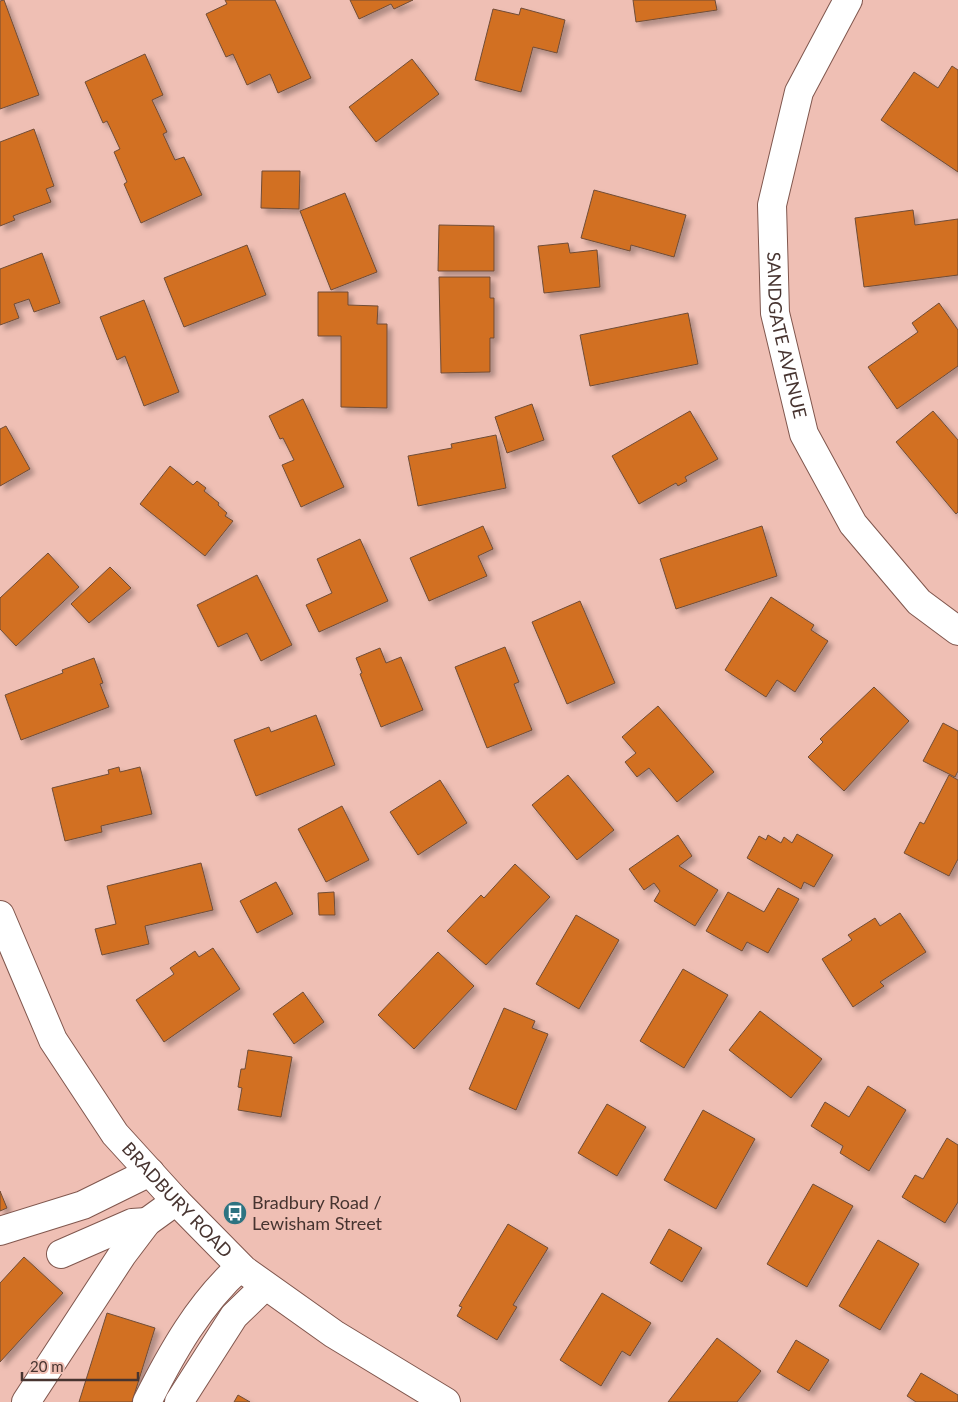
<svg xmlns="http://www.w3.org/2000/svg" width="958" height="1402" viewBox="0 0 958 1402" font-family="Lato,sans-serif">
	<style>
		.building { fill: #d26f21; stroke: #704d38; filter: url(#shadow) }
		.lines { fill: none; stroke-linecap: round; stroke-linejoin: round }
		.minor-casing { stroke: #80574e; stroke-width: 30 }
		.minor { stroke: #fff; stroke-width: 28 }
		.labels { text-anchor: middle; stroke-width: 4.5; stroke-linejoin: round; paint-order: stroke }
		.street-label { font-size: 18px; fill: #473430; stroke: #efbfb4 }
		.poi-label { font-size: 18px; fill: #473430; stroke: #efbfb4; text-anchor: start }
	</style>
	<defs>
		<filter id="shadow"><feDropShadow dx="4.5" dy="4.5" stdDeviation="2.5" flood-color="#0004"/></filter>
	</defs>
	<rect width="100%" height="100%" fill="#efbfb4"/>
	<path class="building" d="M 4,0 L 39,95 L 0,109 L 0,1 Z
		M 225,0 L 275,0 L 311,78 L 278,93 L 270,74 L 247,85 L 233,54 L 226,57 L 206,14 L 227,4 Z
		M 350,0 L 413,0 L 394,9 L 391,4 L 359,19 Z
		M 633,0 L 715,0 L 717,10 L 636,22 Z
		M 521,8 L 565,20 L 557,53 L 533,47 L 521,92 L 475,80 L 493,9 L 519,15 Z
		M 145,54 L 163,95 L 152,100 L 167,132 L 163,134 L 175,160 L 184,157 L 202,195 L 141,223 L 124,184 L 127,182 L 114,152 L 120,149 L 107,121 L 103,123 L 85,82 Z
		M 412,59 L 439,94 L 376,142 L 349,107 Z
		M 952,66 L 958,70 L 958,172 L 881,120 L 914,72 L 938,88 Z
		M 34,129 L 54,186 L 46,189 L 51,202 L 13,216 L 15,220 L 0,226 L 0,142 Z
		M 262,171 L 300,171 L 299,209 L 261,208 Z
		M 594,190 L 686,215 L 674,257 L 631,245 L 630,251 L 581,238 Z
		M 345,193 L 377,272 L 331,290 L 300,211 Z
		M 913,210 L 915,225 L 958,219 L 958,275 L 864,287 L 855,218 Z
		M 439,225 L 494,226 L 494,271 L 438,271 Z
		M 568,243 L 570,253 L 597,250 L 600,287 L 544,293 L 538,246 Z
		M 247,245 L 266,295 L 184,327 L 164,278 Z
		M 42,253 L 60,303 L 34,312 L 29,299 L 14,304 L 19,318 L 0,325 L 0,269 Z
		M 439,277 L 490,277 L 490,298 L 494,298 L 494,338 L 490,338 L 490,372 L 441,373 Z
		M 318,292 L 348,292 L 348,305 L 378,306 L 377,324 L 387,324 L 387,408 L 341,407 L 341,336 L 318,336 Z
		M 144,300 L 179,392 L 144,406 L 125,356 L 117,360 L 100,317 Z
		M 939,303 L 958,330 L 958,366 L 897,409 L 868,367 L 918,332 L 912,323 Z
		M 688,313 L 698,364 L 590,386 L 580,335 Z
		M 303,399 L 344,487 L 301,507 L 282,465 L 294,460 L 283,438 L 280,439 L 269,416 Z
		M 532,404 L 544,440 L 507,453 L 495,417 Z
		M 690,411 L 718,459 L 685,477 L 687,481 L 678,486 L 676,483 L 639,504 L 612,456 Z
		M 933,411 L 958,440 L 958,512 L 956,514 L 896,442 Z
		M 6,426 L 30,469 L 0,486 L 0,429 Z
		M 496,435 L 506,488 L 418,506 L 408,456 L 452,448 L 451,444 Z
		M 170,466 L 193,485 L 197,481 L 206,488 L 204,491 L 219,503 L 218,505 L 227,513 L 225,516 L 233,521 L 205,556 L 140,504 Z
		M 483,526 L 493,549 L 478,556 L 487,576 L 429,601 L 410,558 Z
		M 762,526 L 777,576 L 676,609 L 660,559 Z
		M 360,539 L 388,601 L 319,632 L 306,605 L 332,593 L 317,559 Z
		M 48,553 L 79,587 L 16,646 L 0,629 L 0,598 Z
		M 110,567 L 131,588 L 89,623 L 71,604 Z
		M 257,575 L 292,645 L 261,661 L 247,633 L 218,647 L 197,605 Z
		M 771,597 L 814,625 L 811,630 L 828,641 L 795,692 L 777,680 L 766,697 L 725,670 Z
		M 580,601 L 615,683 L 567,704 L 532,622 Z
		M 505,647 L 519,682 L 514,684 L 532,730 L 487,748 L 455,667 Z
		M 380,648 L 386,663 L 401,657 L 423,710 L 381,727 L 360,674 L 362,673 L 356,658 Z
		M 94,658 L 103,683 L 100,684 L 109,707 L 21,740 L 5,695 L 63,673 L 62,670 Z
		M 874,687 L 909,721 L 844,791 L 808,757 L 823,742 L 820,739 Z
		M 658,706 L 714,772 L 677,802 L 649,768 L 637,777 L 625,762 L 636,753 L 622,737 Z
		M 316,715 L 335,765 L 256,796 L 234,740 L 269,727 L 271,732 Z
		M 943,723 L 958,731 L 958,771 L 955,777 L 923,761 Z
		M 119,767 L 120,772 L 140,767 L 152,814 L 101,826 L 102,832 L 65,841 L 52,788 L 109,774 L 108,770 Z
		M 568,775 L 614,830 L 577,860 L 532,805 Z
		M 949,775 L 958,780 L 958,859 L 949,876 L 904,853 L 920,822 L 924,824 Z
		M 440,780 L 467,823 L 418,855 L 390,812 Z
		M 342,806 L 369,860 L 326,882 L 298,829 Z
		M 797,834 L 833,855 L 814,887 L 804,882 L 801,889 L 747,858 L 759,836 L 766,840 L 768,835 L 781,843 L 784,837 L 792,843 Z
		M 678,835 L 692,856 L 679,866 L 718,890 L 695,926 L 654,901 L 660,891 L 654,883 L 644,890 L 629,869 Z
		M 201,863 L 213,910 L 145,926 L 149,944 L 102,955 L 95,929 L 116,924 L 107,886 Z
		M 515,864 L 550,897 L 486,965 L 447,931 L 481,895 L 484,898 Z
		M 276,882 L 293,914 L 257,933 L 240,901 Z
		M 778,888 L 799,899 L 768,953 L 747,942 L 742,951 L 706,931 L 728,892 L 764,912 Z
		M 334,892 L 335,915 L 319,915 L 318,893 Z
		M 900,913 L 926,952 L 880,982 L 884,986 L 853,1007 L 822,959 L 852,940 L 848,935 L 875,918 L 880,926 Z
		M 576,915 L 619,940 L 579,1009 L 536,984 Z
		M 213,948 L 240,989 L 164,1042 L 136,1000 L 174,974 L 170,968 L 195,951 L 199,957 Z
		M 438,952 L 474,986 L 414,1049 L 378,1015 Z
		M 683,969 L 728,995 L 684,1068 L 640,1041 Z
		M 303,992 L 324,1022 L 294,1044 L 273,1014 Z
		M 504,1008 L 535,1021 L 532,1028 L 548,1034 L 516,1110 L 469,1089 Z
		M 760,1011 L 822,1059 L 791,1098 L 729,1050 Z
		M 248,1050 L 292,1057 L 281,1117 L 238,1110 L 242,1088 L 238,1087 L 241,1069 L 245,1069 Z
		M 868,1086 L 906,1110 L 869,1171 L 840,1153 L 843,1146 L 811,1126 L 825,1102 L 849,1117 Z
		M 607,1104 L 646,1127 L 617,1176 L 578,1153 Z
		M 703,1110 L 755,1139 L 716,1209 L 664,1180 Z
		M 947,1138 L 958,1145 L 958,1202 L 945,1223 L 902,1197 L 915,1175 L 923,1179 Z
		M 813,1184 L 853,1206 L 807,1287 L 767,1264 Z
		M 0,1191 L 7,1208 L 0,1211 Z
		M 508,1224 L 548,1248 L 513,1305 L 517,1307 L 497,1340 L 457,1316 L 462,1307 L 459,1306 Z
		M 669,1229 L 702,1248 L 682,1282 L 650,1263 Z
		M 878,1240 L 919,1264 L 880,1330 L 839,1306 Z
		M 24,1257 L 63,1293 L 0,1362 L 0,1283 Z
		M 602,1293 L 651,1323 L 630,1356 L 622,1351 L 601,1386 L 560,1360 Z
		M 107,1313 L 155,1328 L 132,1402 L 79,1402 Z
		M 717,1338 L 761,1371 L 737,1402 L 668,1402 Z
		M 796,1340 L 829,1360 L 809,1391 L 777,1372 Z
		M 921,1373 L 958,1395 L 958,1402 L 916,1402 L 907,1396 Z
		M 238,1395 L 250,1402 L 234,1402 Z"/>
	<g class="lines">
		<g class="minor-casing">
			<g id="minor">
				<path id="s1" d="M 848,0 L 799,92 L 772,205 L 775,313 L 804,434 L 853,524 L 919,602 L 958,631"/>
				<path id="s2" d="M 0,915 L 53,1040 L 115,1134 L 176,1201 L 244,1270 L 334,1334 L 446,1402"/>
				<path d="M 0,1231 L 83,1205 L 150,1172"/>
				<path d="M 61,1254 L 132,1223 L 147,1222"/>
				<path d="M 26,1402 L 122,1255 L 147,1222 L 176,1201"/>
				<path d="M 147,1402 C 172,1352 199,1304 240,1267"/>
				<path d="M 179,1402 L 234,1316 L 265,1286"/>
			</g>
		</g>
		<use href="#minor" class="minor"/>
	</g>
	<defs>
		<g id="bus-disc" transform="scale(1.25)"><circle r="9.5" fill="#2d7381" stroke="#efbfb4"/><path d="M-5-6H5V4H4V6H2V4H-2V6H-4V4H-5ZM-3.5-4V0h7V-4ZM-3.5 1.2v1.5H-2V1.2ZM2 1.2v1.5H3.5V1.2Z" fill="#fff"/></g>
	</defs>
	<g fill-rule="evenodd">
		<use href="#bus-disc" x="235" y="1213"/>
	</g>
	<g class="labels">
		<g class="street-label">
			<text dy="6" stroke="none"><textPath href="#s1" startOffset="352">SANDGATE AVENUE</textPath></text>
			<text dy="6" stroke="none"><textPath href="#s2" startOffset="339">BRADBURY ROAD</textPath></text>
		</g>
		<g class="poi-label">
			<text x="252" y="1209">Bradbury Road /<tspan x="252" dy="21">Lewisham Street</tspan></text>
		</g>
	</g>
	<path d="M22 1372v8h116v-8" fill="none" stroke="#473430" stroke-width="2.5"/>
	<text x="30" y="1372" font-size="15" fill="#473430" stroke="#efbfb4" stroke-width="4" paint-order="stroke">20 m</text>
</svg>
